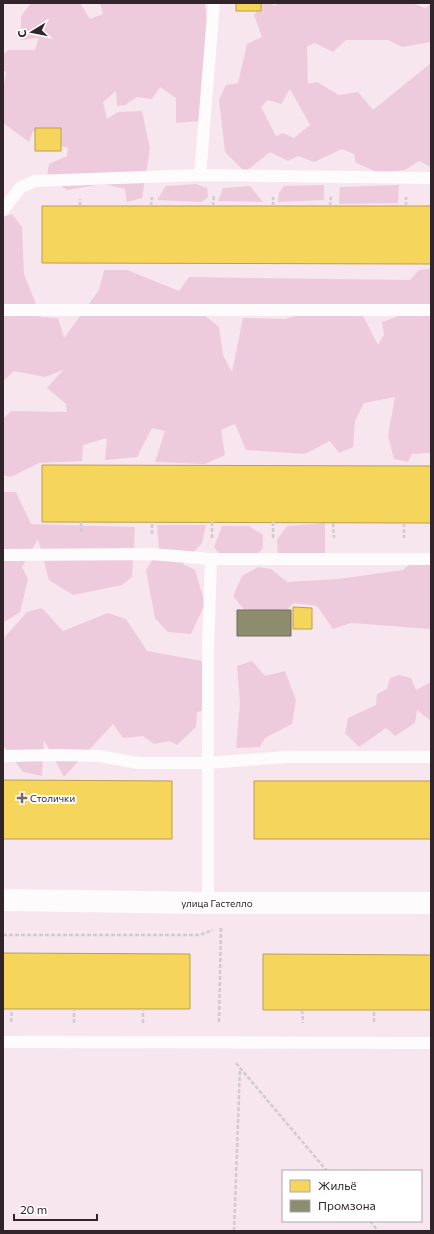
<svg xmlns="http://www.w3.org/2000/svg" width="434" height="1234" viewBox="0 0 434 1234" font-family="Commissioner,sans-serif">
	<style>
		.green { fill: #eecbdc; fill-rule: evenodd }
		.homes { fill: #f6d55c; stroke: #bba04d }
		.industry { fill: #8c8c6e; stroke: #716d5a }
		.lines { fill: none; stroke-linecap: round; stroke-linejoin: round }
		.path { stroke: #d1cbcf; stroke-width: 2.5; stroke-dasharray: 4 2; stroke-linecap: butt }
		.lane { stroke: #fefbfc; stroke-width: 12 }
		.street { stroke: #fefbfc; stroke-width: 22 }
		.poi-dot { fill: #76686f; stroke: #fff; stroke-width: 1.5 }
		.labels { text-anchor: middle; stroke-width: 4; stroke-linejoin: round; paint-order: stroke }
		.poi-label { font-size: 10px; fill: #31242b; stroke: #fff; text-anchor: start }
		.street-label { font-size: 10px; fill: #31242b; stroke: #fff }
	</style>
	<rect width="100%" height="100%" fill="#f7e6ee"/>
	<path class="green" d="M 31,3 L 80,3 L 90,19 L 103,14 L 100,3 L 205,3 L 212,70 L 201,91 L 208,111 L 199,121 L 176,123 L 176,98 L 160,87 L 152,99 L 137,97 L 125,105 L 117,106 L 116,91 L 103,102 L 107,119 L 118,112 L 142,111 L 150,149 L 142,198 L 127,202 L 125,189 L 103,184 L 67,190 L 47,176 L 49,164 L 67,156 L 68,148 L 48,143 L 33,131 L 29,142 L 3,123 L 3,91 L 6,72 L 3,70 L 3,55 L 8,50 L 35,50 L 39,38 L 21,40 L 21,16 Z
		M 262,3 L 271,3 L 274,6 L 279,3 L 412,3 L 425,8 L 431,4 L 431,42 L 402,47 L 388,40 L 346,40 L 333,52 L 315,43 L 307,46 L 308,84 L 317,82 L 339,95 L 358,92 L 373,110 L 431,63 L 431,167 L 419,161 L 405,170 L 379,173 L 356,163 L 354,154 L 342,149 L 314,162 L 298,156 L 288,161 L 270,152 L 245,172 L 225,152 L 219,100 L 226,85 L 238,83 L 247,44 L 262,37 L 254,15 ZM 290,89 L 310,125 L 294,138 L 283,133 L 276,136 L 261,107 L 268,100 L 281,104 Z
		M 196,184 L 207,188 L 208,197 L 201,202 L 157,200 L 166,186 Z
		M 324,185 L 324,200 L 278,202 L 279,193 L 284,186 Z
		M 399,185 L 398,203 L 339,204 L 340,187 Z
		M 250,186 L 263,202 L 218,201 L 223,188 Z
		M 12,214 L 22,227 L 24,274 L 41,317 L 58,318 L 64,338 L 99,290 L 104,270 L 127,270 L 179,291 L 189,277 L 410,280 L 419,270 L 431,269 L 431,304 L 192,305 L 219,327 L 223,355 L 232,372 L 243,318 L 285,319 L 302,314 L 362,314 L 378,345 L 384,335 L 382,322 L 404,314 L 431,316 L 431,453 L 412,454 L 408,462 L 394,459 L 388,436 L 395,397 L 364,403 L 355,421 L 353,447 L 339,453 L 330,441 L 305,454 L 246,450 L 235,424 L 221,430 L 225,455 L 205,464 L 155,462 L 165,431 L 152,428 L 137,457 L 105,460 L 107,438 L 83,445 L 82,461 L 39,463 L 11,477 L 3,475 L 3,419 L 11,411 L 67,412 L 66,404 L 47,388 L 63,370 L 45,377 L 14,371 L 3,381 L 3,217 Z
		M 3,492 L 16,492 L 31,524 L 135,527 L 132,577 L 122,585 L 73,595 L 49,580 L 38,539 L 22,567 L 28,579 L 20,612 L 3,623 Z
		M 325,523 L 325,554 L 278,554 L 277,540 L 287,526 Z
		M 157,525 L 206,525 L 202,543 L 183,564 L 195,570 L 205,604 L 191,634 L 168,632 L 155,618 L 146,570 L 159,549 Z
		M 222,526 L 249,526 L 263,535 L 263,548 L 250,561 L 226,562 L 214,547 Z
		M 431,555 L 431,629 L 351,623 L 333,629 L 317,606 L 294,603 L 279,617 L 246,612 L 233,596 L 242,576 L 258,567 L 271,569 L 287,582 L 338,579 L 403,570 L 418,557 Z
		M 42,608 L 63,631 L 108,613 L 126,619 L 147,651 L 213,663 L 211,709 L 197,712 L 196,727 L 177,745 L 169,741 L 154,744 L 143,736 L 123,738 L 113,724 L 64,777 L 44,740 L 42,776 L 23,772 L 3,745 L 3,639 L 27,612 Z
		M 252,661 L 265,676 L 285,671 L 296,700 L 292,724 L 265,738 L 260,747 L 236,748 L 240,703 L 237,666 Z
		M 399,675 L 411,678 L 416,690 L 431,682 L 431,721 L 417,710 L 415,723 L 395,736 L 386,728 L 359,747 L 345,733 L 348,718 L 376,705 L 377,694 L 387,689 L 390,678 Z"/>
	<path class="homes" d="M 236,3 L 261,3 L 261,11 L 236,11 Z
		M 35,128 L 61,128 L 61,151 L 35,151 Z
		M 42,206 L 431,206 L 431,264 L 42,263 Z
		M 42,465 L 431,466 L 431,523 L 42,522 Z
		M 293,607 L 312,608 L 312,629 L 293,629 Z
		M 3,780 L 172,781 L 172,839 L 3,839 Z
		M 254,781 L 431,781 L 431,839 L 254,839 Z
		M 3,953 L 190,954 L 190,1009 L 3,1009 Z
		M 263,954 L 431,955 L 431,1010 L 263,1010 Z"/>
	<path class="industry" d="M 237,610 L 291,610 L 291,636 L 237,636 Z"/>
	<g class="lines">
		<path class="path" d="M 80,206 L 80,199
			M 151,206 L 152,197
			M 213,206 L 214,195
			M 273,206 L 273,197
			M 330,206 L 331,197
			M 406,206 L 406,197
			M 81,522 L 81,534
			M 333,523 L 334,538
			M 404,523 L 404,538
			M 152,534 L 152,522
			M 212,538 L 212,522
			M 273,538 L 273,522
			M 3,935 L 200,935 L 213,930
			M 302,1010 L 303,1023
			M 11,1022 L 12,1009
			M 219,1022 L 221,927
			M 374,1022 L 374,1010
			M 74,1023 L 74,1009
			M 143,1023 L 143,1009
			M 236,1063 L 327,1171
			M 370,1221 L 378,1231
			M 234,1231 L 240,1068"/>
		<path class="lane" d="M 200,175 L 214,3
			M 3,210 L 21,187 L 35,181 L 200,175 L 431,178
			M 3,310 L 431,310
			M 3,555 L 152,554 L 211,559 L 431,559
			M 3,756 L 60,755 L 99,756 L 138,763 L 208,763 L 286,757 L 431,757
			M 208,903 L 208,649 L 211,559
			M 3,1042 L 431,1043"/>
		<path class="street" d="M 3,900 L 208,903 L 431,903"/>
	</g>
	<path class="poi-dot" d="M20 792h4v4h4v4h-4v4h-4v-4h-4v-4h4z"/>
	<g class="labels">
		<g class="poi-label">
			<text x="30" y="802">Столички</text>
		</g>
		<g class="street-label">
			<text x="217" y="907">улица Гастелло</text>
		</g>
	</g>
	<rect width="434" height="1234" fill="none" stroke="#31242b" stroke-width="8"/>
	<rect x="282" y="1170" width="140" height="52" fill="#ffffff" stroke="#ada7aa"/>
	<rect x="290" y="1180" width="20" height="12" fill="#f6d55c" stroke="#ada7aa"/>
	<text x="318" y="1190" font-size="12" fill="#31242b">Жильё</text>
	<rect x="290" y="1200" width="20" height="12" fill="#8c8c6e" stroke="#ada7aa"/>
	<text x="318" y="1210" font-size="12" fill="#31242b">Промзона</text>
	<g transform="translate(32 32) rotate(260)" stroke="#ffffff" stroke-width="3" paint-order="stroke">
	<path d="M0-3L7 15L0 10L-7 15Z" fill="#31242b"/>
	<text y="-6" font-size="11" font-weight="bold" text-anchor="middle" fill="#31242b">С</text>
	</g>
	<path d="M14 1214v6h83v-6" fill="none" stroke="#31242b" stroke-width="2"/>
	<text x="20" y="1214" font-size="12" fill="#31242b" stroke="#ffffff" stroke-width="3" paint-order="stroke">20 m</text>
</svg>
